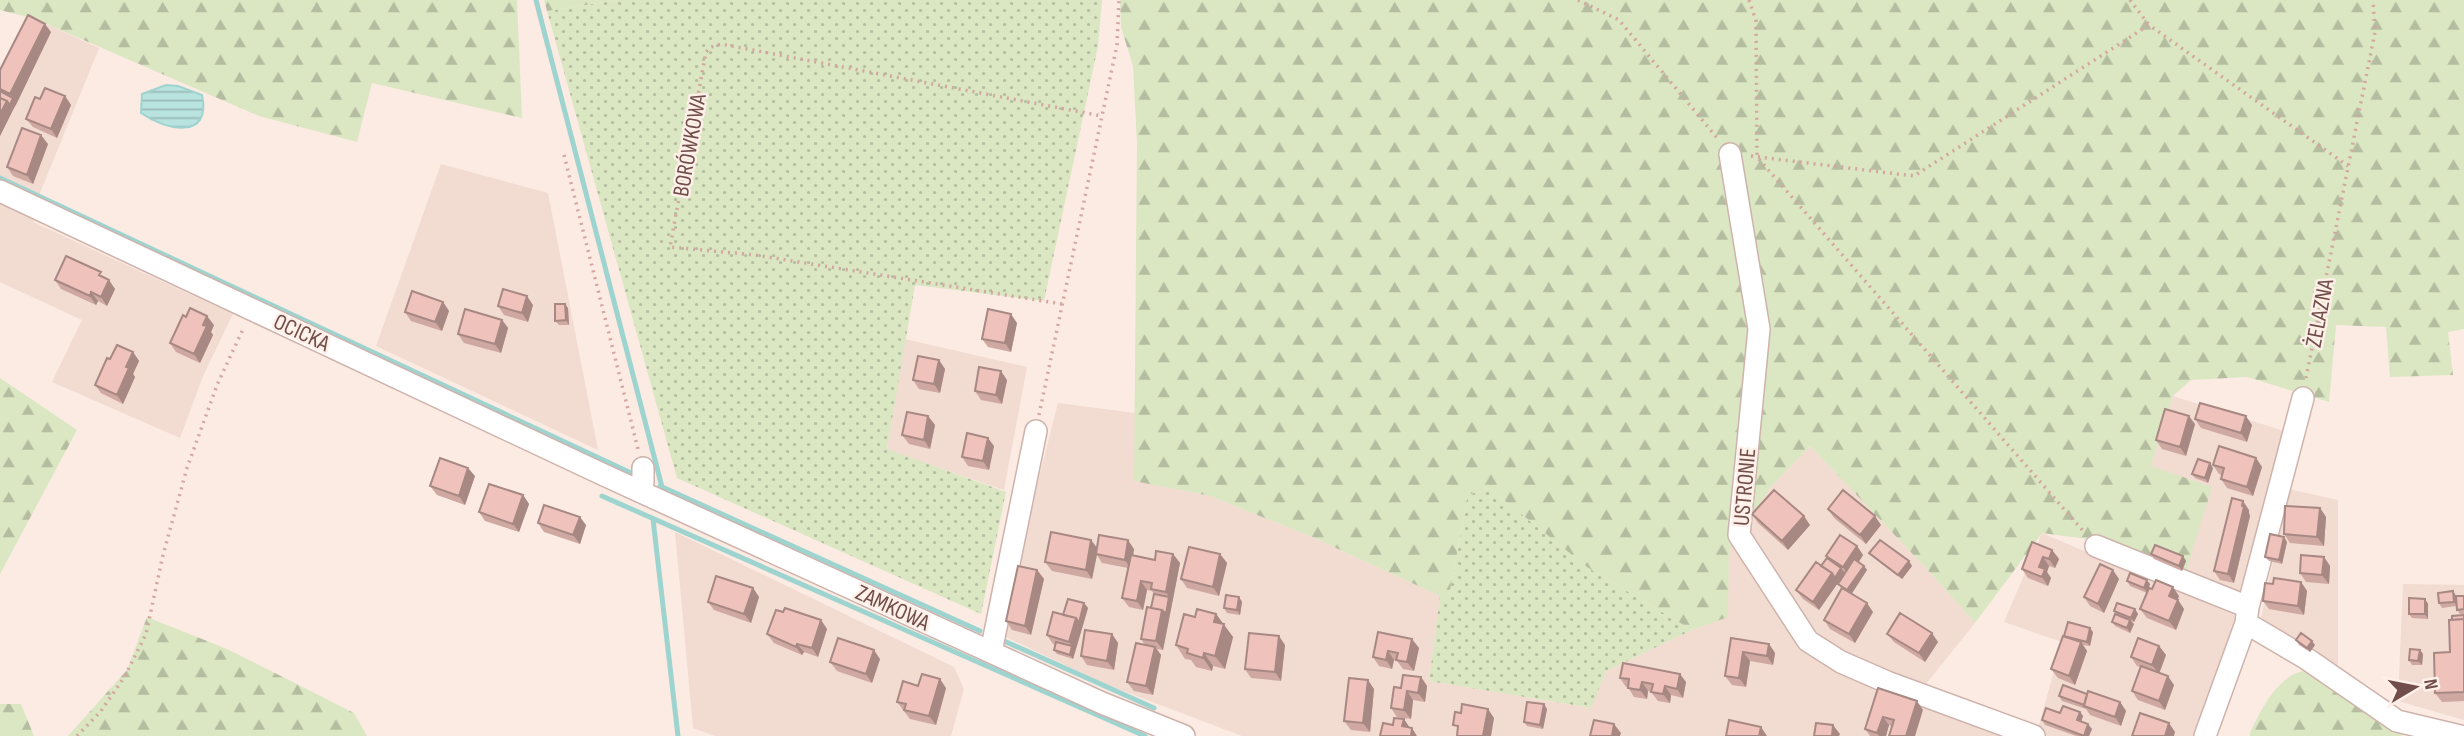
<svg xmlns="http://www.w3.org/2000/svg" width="2464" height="736" viewBox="0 0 2464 736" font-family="'Sofia Sans Condensed',sans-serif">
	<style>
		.residential { fill: #f2dbd1 }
		.grass { fill: url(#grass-dots) }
		.forest { fill: url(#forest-firs) }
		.water { fill: url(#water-rules); stroke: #9ed4cf; stroke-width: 2 }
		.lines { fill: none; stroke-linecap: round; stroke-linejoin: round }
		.stream { stroke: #9ed4cf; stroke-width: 5 }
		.minor-casing { stroke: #ceb3ac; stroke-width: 24 }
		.path { stroke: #d3a69f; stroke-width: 3.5; stroke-dasharray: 2 5; stroke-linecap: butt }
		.minor { stroke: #fff; stroke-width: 21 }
		.wall { fill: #cea8a1 }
		.shaded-wall { fill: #a78883 }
		.building { fill: #efc3bb; stroke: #a78883; stroke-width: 2 }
		.labels { text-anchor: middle; stroke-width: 5; stroke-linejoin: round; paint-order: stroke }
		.street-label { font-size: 23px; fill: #714e4a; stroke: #fef0e8 }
	</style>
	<defs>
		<pattern id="grass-dots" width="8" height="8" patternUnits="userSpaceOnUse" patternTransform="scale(1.75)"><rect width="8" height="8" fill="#dae7c2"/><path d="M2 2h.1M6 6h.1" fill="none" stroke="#b5bda0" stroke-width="1.8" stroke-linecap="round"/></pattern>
		<pattern id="forest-firs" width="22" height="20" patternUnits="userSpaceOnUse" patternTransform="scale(1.75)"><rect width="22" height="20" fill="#dae7c2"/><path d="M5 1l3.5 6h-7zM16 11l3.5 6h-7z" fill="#b5bda0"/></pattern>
		<pattern id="water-rules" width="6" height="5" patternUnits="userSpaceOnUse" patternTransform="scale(1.75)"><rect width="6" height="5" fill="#b8e3df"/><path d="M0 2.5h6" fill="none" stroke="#9abab7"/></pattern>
	</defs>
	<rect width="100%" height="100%" fill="#fbebe2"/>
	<path class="residential" d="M 35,19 L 99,48 L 40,193 L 33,222 L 233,314 L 203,376 L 180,438 L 52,382 L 82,320 L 0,282 L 0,86 Z
		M 441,164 L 548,193 L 598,450 L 376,346 Z
		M 905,339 L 1027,367 L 1004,490 L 887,450 Z
		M 2173,396 L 2284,431 L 2239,596 L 2185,575 L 2151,466 Z
		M 1058,403 L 1135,413 L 1135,481 L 1210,496 L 1312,537 L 1440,596 L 1429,681 L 1590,708 L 1606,671 L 1692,630 L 1727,617 L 1729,551 L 1769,489 L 1810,446 L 1924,566 L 1975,623 L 1913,700 L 2004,736 L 1242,736 L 1105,684 L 1006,637 L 1024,537 Z
		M 2288,489 L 2338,500 L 2338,674 L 2261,618 Z
		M 675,532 L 954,667 L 964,689 L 951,736 L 715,736 L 693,728 Z
		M 2042,533 L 2236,616 L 2195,736 L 2036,736 L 2062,642 L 2004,622 Z
		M 2403,584 L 2464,585 L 2464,720 L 2398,701 Z"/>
	<path class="grass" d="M 618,0 L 1102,0 L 1098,46 L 1044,301 L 915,285 L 887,449 L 1006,492 L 981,614 L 677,478 L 547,11 Z
		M 1489,488 L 1587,567 L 1692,630 L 1606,671 L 1591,708 L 1429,681 L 1440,596 L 1449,596 L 1468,495 Z"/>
	<path class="forest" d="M 0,0 L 517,0 L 522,118 L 372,83 L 357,142 L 259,116 L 35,19 L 0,10 Z
		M 544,0 L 618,0 L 547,11 Z
		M 1120,0 L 2464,0 L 2464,329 L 2448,332 L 2453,375 L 2390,377 L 2386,327 L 2336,325 L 2329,402 L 2247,377 L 2191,380 L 2173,396 L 2151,466 L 2212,487 L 2185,575 L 2095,540 L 2042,533 L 1975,623 L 1924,566 L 1810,446 L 1769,489 L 1729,551 L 1728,617 L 1692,630 L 1587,567 L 1489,488 L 1468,495 L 1449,596 L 1440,596 L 1312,537 L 1210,496 L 1134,481 L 1137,143 L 1133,66 L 1121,27 Z
		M 0,378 L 77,430 L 0,574 Z
		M 147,617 L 227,649 L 354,713 L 367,736 L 68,736 L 127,670 Z
		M 2303,671 L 2317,676 L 2403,736 L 2250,736 L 2250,732 C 2261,711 2277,676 2303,671 Z
		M 0,704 L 21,704 L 34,736 L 0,736 Z"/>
	<path class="water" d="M 166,85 L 178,86 L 202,95 C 212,141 165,130 141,113 L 142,94 Z"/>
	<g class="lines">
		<path class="stream" d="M 536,0 L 662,487
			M 0,178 L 629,472
			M 660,486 L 980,631
			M 602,496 L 1145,736
			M 653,519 L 678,736
			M 1004,641 L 1154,708"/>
		<g class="minor-casing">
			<path id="minor" d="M 1730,154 L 1759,329 L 1739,535 L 1808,641 L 1841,662 L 1887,682 L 2034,736
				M 0,191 L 604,475 L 1102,703 L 1184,736
				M 640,491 L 643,482 L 643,468
				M 2096,546 L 2248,607
				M 2246,623 L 2307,659 L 2397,721 L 2460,736
				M 991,652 L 1036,431
				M 2205,736 L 2246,623 L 2248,607 L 2303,398"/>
		</g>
		<path class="path" d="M 1578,0 L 1619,20 L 1718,139
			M 1749,0 L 1756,21 L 1757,157 L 2084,532
			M 2130,0 L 2149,25
			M 564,155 L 638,449
			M 1751,156 L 1914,176 L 2149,25 L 2348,166
			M 1062,304 L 755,255 L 670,247 L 706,52 L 711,47 L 721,44 L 1102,116
			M 2306,378 L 2375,32 L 2373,0
			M 1039,415 L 1117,45 L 1119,0
			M 77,736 L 101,711 L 125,676 L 146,634 L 163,555 L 187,468 L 217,385 L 244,327"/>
		<use href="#minor" class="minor"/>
	</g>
	<path class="wall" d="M 51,32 L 0,136 L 0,70 Z
		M 65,96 L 71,105 L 57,138 L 33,127 L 26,119 L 40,99 Z
		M 48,144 L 33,184 L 13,176 L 7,167 Z
		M 105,278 L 115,289 L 107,306 L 98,301 L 96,305 L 61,289 L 55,280 Z
		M 443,302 L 449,311 L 442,331 L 411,321 L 405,312 Z
		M 533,305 L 528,322 L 504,315 L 498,306 Z
		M 568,308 L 569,325 L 559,325 L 555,321 Z
		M 502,320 L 508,328 L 501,353 L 464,343 L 458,334 Z
		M 1017,323 L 1011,352 L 988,347 L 982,339 Z
		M 214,325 L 211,332 L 213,335 L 200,363 L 176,352 L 170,343 Z
		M 133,352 L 139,361 L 133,374 L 135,377 L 123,404 L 101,393 L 95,385 L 110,359 Z
		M 939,360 L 945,369 L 940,393 L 919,389 L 913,380 Z
		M 1007,380 L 1002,404 L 981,400 L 975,391 Z
		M 928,416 L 935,425 L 930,449 L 909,444 L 902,435 Z
		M 2195,419 L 2252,425 L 2247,442 L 2201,428 Z
		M 2195,424 L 2186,456 L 2162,449 L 2156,440 Z
		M 994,446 L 989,470 L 968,466 L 962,457 Z
		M 2256,458 L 2262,467 L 2253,496 L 2227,488 L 2221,479 L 2222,475 L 2219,474 L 2213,465 Z
		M 2213,468 L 2208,483 L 2195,478 L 2192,474 Z
		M 475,476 L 465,505 L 437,495 L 430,486 Z
		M 523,495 L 529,504 L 519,532 L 485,521 L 479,512 Z
		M 2320,508 L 2326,517 L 2324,546 L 2290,543 L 2284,534 Z
		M 1828,509 L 1881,525 L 1866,544 L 1834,518 Z
		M 2249,510 L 2249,513 L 2250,516 L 2234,583 L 2220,580 L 2214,571 Z
		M 1752,514 L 1810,525 L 1788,550 L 1758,523 Z
		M 538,523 L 586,525 L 580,544 L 544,532 Z
		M 2287,542 L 2282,564 L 2269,561 L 2265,557 Z
		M 1857,546 L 1863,555 L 1859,562 L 1864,566 L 1867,570 L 1851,594 L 1873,612 L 1855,643 L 1830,629 L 1824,620 L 1841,588 L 1838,584 L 1844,573 L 1819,610 L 1803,599 L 1796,590 L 1829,560 L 1826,556 Z
		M 1097,548 L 1134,549 L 1133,555 L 1155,560 L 1173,554 L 1180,563 L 1163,650 L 1157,649 L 1161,655 L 1153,695 L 1134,691 L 1127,682 L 1145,645 L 1141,639 L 1151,608 L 1154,594 L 1152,591 L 1147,590 L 1143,610 L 1129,607 L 1122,598 L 1128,568 L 1102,563 L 1097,555 L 1092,579 L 1052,571 L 1045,562 Z
		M 2052,550 L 2059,559 L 2055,568 L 2049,566 L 2047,572 L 2051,578 L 2048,586 L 2028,578 L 2022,569 Z
		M 1869,553 L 1909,561 L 1912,566 L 1902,579 L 1873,557 Z
		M 1220,554 L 1227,563 L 1219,596 L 1187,588 L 1181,579 Z
		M 2151,554 L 2183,556 L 2186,561 L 2182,571 L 2154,559 Z
		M 2324,557 L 2330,566 L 2329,584 L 2306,582 L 2300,573 Z
		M 1037,570 L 1044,579 L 1031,635 L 1012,630 L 1006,621 Z
		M 2119,579 L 2104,613 L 2090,606 L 2084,597 Z
		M 2127,581 L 2150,584 L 2147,593 L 2130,586 Z
		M 2301,582 L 2307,591 L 2304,615 L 2269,609 L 2263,601 Z
		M 753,588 L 759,597 L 751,623 L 714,610 L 708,602 Z
		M 2453,591 L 2456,596 L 2464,596 L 2464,614 L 2460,614 L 2457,610 L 2456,606 L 2442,608 L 2439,603 Z
		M 2179,596 L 2178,600 L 2184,609 L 2176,630 L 2147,618 L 2140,609 Z
		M 1239,597 L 1242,602 L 1240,615 L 1227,613 L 1224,608 Z
		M 2425,599 L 2428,604 L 2428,619 L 2412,618 L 2409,614 Z
		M 1084,603 L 1088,608 L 1073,659 L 1057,654 L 1054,650 L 1055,645 L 1053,644 L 1047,635 L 1063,615 Z
		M 2135,609 L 2138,614 L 2134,622 L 2131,621 L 2134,624 L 2130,633 L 2115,626 L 2112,622 L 2116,614 L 2114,611 Z
		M 783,612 L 821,620 L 827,629 L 818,657 L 804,652 L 802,655 L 774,643 L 767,634 Z
		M 1216,614 L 1233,637 L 1225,669 L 1213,666 L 1212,671 L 1196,667 L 1191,660 L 1185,659 L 1176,645 L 1195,617 Z
		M 2464,615 L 2464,701 L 2442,702 L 2435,693 L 2450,652 L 2452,620 Z
		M 1378,632 L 1419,648 L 1414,671 L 1403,669 L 1397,661 L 1394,660 L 1392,669 L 1379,666 L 1373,657 Z
		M 2093,632 L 2090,646 L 2083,645 L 2087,651 L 2075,685 L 2058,678 L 2051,669 L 2063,636 Z
		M 1112,634 L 1118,643 L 1114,670 L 1087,665 L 1081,656 Z
		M 1887,634 L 1938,642 L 1925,662 L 1894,642 Z
		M 1731,638 L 1769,644 L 1775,653 L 1773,665 L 1750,661 L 1746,687 L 1732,685 L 1725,676 Z
		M 2296,640 L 2315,645 L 2310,652 L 2299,645 Z
		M 1285,645 L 1281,681 L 1251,678 L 1245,669 Z
		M 2159,646 L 2166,655 L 2159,673 L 2174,685 L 2165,710 L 2138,700 L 2132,691 L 2140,667 L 2137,666 L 2131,657 Z
		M 2420,650 L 2423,654 L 2422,665 L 2412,665 L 2409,660 Z
		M 880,659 L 872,683 L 837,671 L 830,662 Z
		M 1421,677 L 1427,686 L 1425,702 L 1413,700 L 1411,719 L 1397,717 L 1391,708 L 1401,688 Z
		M 1620,678 L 1686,682 L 1683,698 L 1671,695 L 1670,703 L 1658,701 L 1651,692 L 1648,691 L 1647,699 L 1634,697 L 1628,687 L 1626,687 Z
		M 918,686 L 946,688 L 936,725 L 910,719 L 897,702 Z
		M 1878,688 L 1923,710 L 1892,727 L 1889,725 L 1886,736 L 1870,736 L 1865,729 Z
		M 1374,689 L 1370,732 L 1351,730 L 1344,721 Z
		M 2087,694 L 2120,702 L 2126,711 L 2121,726 L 2090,715 L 2086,709 L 2062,701 L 2059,696 Z
		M 1547,709 L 1543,729 L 1527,726 L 1524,722 Z
		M 2080,712 L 2083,716 L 2081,722 L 2092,729 L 2089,736 L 2076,736 L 2045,725 L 2042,720 Z"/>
	<path class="shaded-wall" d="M 45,24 L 51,32 L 17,103 L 10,94 Z
		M 65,96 L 71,105 L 57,138 L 51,129 Z
		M 13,98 L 17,103 L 13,110 L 10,105 Z
		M 7,101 L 13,110 L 0,136 L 0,114 Z
		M 41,135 L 48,144 L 33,184 L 27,175 Z
		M 109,280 L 115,289 L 107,306 L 101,297 Z
		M 91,292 L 98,301 L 96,305 L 90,296 Z
		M 527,296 L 533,305 L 528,322 L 522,313 Z
		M 443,302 L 449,311 L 442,331 L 435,322 Z
		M 565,304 L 568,308 L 569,325 L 566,320 Z
		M 1011,314 L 1017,323 L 1011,352 L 1005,343 Z
		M 207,316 L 214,325 L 211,332 L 213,335 L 200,363 L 194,354 Z
		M 502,320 L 508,328 L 501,353 L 495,344 Z
		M 133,352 L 139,361 L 133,374 L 135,377 L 123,404 L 117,395 L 126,367 Z
		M 939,360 L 945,369 L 940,393 L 934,384 Z
		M 1001,371 L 1007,380 L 1002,404 L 996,395 Z
		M 928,416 L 935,425 L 930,449 L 924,440 Z
		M 2189,416 L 2195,424 L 2186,456 L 2180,447 Z
		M 2246,416 L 2252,425 L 2247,442 L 2241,433 Z
		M 988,438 L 994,446 L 989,470 L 983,461 Z
		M 2256,458 L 2262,467 L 2253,496 L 2247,487 Z
		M 2210,463 L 2213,468 L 2208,483 L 2205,478 Z
		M 468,468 L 475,476 L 465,505 L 459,496 Z
		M 523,495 L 529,504 L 519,532 L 513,524 Z
		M 2243,501 L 2249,510 L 2249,513 L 2250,516 L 2234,583 L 2228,574 Z
		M 2320,508 L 2326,517 L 2324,546 L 2317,537 Z
		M 1804,516 L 1810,525 L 1788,550 L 1782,541 Z
		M 1875,516 L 1881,525 L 1866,544 L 1860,535 Z
		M 580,517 L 586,525 L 580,544 L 573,535 Z
		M 2284,537 L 2287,542 L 2282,564 L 2279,560 Z
		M 1091,540 L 1098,549 L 1092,579 L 1086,570 Z
		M 1128,540 L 1134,549 L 1131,569 L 1125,560 Z
		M 1857,546 L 1863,555 L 1849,576 L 1843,567 Z
		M 2052,550 L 2059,559 L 2055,568 L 2049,559 Z
		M 1173,554 L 1180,563 L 1163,650 L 1156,641 L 1162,610 L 1169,597 L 1166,592 Z
		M 1220,554 L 1227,563 L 1219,596 L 1213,587 Z
		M 2183,556 L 2186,561 L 2182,571 L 2179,566 Z
		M 2043,557 L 2049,566 L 2047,572 L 2051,578 L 2048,586 L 2042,577 L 2039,567 Z
		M 2324,557 L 2330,566 L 2329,584 L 2322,575 Z
		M 1909,561 L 1912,566 L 1902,579 L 1898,575 Z
		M 1864,566 L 1867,570 L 1851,595 L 1847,590 Z
		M 1841,568 L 1845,573 L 1819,610 L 1813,602 L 1832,573 Z
		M 1037,570 L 1044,579 L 1031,635 L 1025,626 Z
		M 2113,570 L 2119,579 L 2104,613 L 2098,604 Z
		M 2147,580 L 2150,584 L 2147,593 L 2144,588 Z
		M 1141,581 L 1147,590 L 1143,610 L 1137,601 Z
		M 2301,582 L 2307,591 L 2304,615 L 2298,606 Z
		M 2173,587 L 2179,596 L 2175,605 L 2169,596 Z
		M 753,588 L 759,597 L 751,623 L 744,614 Z
		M 2453,591 L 2456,596 L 2457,606 L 2454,602 Z
		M 1239,597 L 1242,602 L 1240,615 L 1237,610 Z
		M 2425,599 L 2428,604 L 2428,619 L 2425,614 Z
		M 2178,600 L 2184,609 L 2176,630 L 2169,621 Z
		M 1084,603 L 1088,608 L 1073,659 L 1070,655 L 1072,646 L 1069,642 L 1076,618 Z
		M 1867,603 L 1873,612 L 1855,643 L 1849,634 Z
		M 2135,609 L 2138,614 L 2134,622 L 2131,618 Z
		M 1216,614 L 1233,637 L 1225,669 L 1215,656 L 1214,622 Z
		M 821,620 L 827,629 L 818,657 L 812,648 Z
		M 2130,620 L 2134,624 L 2130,633 L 2127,628 Z
		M 2090,628 L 2093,632 L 2090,646 L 2087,642 Z
		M 1932,633 L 1938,642 L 1925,662 L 1919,653 Z
		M 1112,634 L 1118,643 L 1114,670 L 1107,661 Z
		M 1279,636 L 1285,645 L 1281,681 L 1275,672 Z
		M 1412,639 L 1419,648 L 1414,671 L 1407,662 Z
		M 2312,641 L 2315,645 L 2310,652 L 2307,648 Z
		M 2081,642 L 2087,651 L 2075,685 L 2069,676 Z
		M 797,644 L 804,652 L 802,655 L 796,647 Z
		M 1769,644 L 1775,653 L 1773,665 L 1767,656 Z
		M 2159,646 L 2166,655 L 2159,674 L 2152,665 Z
		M 1155,647 L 1161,655 L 1153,695 L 1146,686 Z
		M 874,650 L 880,659 L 872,683 L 866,674 Z
		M 2420,650 L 2423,654 L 2422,665 L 2418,661 Z
		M 1388,651 L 1394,660 L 1392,669 L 1386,660 Z
		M 1743,652 L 1750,661 L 1746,687 L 1739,678 Z
		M 1204,653 L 1213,666 L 1212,671 L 1203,658 Z
		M 1680,674 L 1686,682 L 1683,698 L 1677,689 Z
		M 2168,676 L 2174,685 L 2165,710 L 2159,701 Z
		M 1421,677 L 1427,686 L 1425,702 L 1418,693 Z
		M 940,679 L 946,688 L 936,725 L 929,716 Z
		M 1368,680 L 1374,689 L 1370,732 L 1363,723 Z
		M 1642,682 L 1648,691 L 1647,699 L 1640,690 Z
		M 1665,686 L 1671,695 L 1670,703 L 1663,694 Z
		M 1407,691 L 1413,700 L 1411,719 L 1404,710 Z
		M 1917,701 L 1923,710 L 1915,736 L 1906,736 Z
		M 2120,702 L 2126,711 L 2121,726 L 2115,717 Z
		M 1544,704 L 1547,709 L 1543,729 L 1540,725 Z
		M 1488,709 L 1494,718 L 1491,736 L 1483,736 Z
		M 2080,712 L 2083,716 L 2080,725 L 2077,720 Z
		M 1883,717 L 1889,725 L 1886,736 L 1879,736 L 1877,733 Z
		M 1404,719 L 1410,728 L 1402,726 Z
		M 2169,723 L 2175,732 L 2174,736 L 2165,736 Z
		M 1614,724 L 1621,733 L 1620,736 L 1612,736 Z
		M 2088,724 L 2092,729 L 2089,736 L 2085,736 Z
		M 1833,725 L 1840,734 L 1839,736 L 1832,736 Z
		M 1761,727 L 1767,736 L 1759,736 Z
		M 1412,728 L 1417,736 L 1411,736 Z"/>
	<path class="building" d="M 28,15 L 45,24 L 10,94 L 0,89 L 0,70 Z
		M 45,88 L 65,96 L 51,129 L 26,119 L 35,97 L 40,99 Z
		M 0,91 L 13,98 L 10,105 L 7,101 L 0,98 Z
		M 0,98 L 7,101 L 0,114 Z
		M 22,128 L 41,135 L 27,175 L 7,167 Z
		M 66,256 L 101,272 L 99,275 L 109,280 L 101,297 L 91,292 L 90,296 L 55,280 Z
		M 503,289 L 527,296 L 522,313 L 498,306 Z
		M 412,291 L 443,302 L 435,322 L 405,312 Z
		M 555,304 L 565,304 L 566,320 L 555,321 Z
		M 190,308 L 207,316 L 203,325 L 207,326 L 194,354 L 170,343 L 183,315 L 186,317 Z
		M 465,309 L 502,320 L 495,344 L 458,334 Z
		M 988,309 L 1011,314 L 1005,343 L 982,339 Z
		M 117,345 L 133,352 L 126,367 L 129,368 L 117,395 L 95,385 L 107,358 L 110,359 Z
		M 918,356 L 939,360 L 934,384 L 913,380 Z
		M 979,367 L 1001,371 L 996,395 L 975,391 Z
		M 2200,403 L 2246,416 L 2241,433 L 2195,419 Z
		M 2165,409 L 2189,416 L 2180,447 L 2156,440 Z
		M 907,412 L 928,416 L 924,440 L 902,435 Z
		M 967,433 L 988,438 L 983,461 L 962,457 Z
		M 2219,446 L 2256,458 L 2247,487 L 2221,479 L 2224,468 L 2213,465 Z
		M 440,458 L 468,468 L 459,496 L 430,486 Z
		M 2198,459 L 2210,463 L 2205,478 L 2192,474 Z
		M 489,484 L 523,495 L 513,524 L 479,512 Z
		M 1774,490 L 1804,516 L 1782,541 L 1752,514 Z
		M 1843,490 L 1875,516 L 1860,535 L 1828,509 Z
		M 2232,498 L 2243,501 L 2242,506 L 2244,507 L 2228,574 L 2214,571 Z
		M 544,505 L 580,517 L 573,535 L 538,523 Z
		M 2285,506 L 2320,508 L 2317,537 L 2284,534 Z
		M 1051,532 L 1091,540 L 1086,570 L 1045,562 Z
		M 2270,534 L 2284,537 L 2279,560 L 2265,557 Z
		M 1099,535 L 1128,540 L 1125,560 L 1096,554 Z
		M 1840,535 L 1857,546 L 1843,567 L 1826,556 Z
		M 1880,540 L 1909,561 L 1898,575 L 1869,553 Z
		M 2032,542 L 2052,550 L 2049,559 L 2043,557 L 2039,567 L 2045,569 L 2042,577 L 2022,569 Z
		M 2155,545 L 2183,556 L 2179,566 L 2151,554 Z
		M 1189,547 L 1220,554 L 1213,587 L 1181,579 Z
		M 1156,551 L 1173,554 L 1166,592 L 1151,589 L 1152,583 L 1141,581 L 1137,601 L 1122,598 L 1131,555 L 1155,560 Z
		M 2301,555 L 2324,557 L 2322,575 L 2300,573 Z
		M 1827,558 L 1841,568 L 1835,578 L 1832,573 L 1821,566 Z
		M 1854,559 L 1864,566 L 1847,590 L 1838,584 Z
		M 1816,562 L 1832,573 L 1813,602 L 1796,590 Z
		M 2100,564 L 2113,570 L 2098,604 L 2084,597 Z
		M 1018,566 L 1037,570 L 1025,626 L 1006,621 Z
		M 2130,573 L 2147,580 L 2144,588 L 2127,581 Z
		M 716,576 L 753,588 L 744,614 L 708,602 Z
		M 2274,578 L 2301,582 L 2298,606 L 2263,601 L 2265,583 L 2273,584 Z
		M 2156,580 L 2173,587 L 2169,596 L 2178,600 L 2169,621 L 2140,609 L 2149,588 L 2152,589 Z
		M 1842,588 L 1867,603 L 1849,634 L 1824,620 Z
		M 2453,591 L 2454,602 L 2439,603 L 2438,593 Z
		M 1154,594 L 1169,597 L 1166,614 L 1162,610 L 1151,608 Z
		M 1226,595 L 1239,597 L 1237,610 L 1224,608 Z
		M 2456,596 L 2464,596 L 2464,609 L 2457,610 Z
		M 2409,598 L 2425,599 L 2425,614 L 2409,614 Z
		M 1068,599 L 1084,603 L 1079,623 L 1076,618 L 1063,615 Z
		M 2117,603 L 2135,609 L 2131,618 L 2114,611 Z
		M 1147,607 L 1162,610 L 1156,641 L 1141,639 Z
		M 785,608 L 821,620 L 812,648 L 797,644 L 796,647 L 767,634 L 776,610 L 783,612 Z
		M 1197,609 L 1216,614 L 1214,622 L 1224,624 L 1215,656 L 1204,653 L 1203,658 L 1187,653 L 1188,649 L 1176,645 L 1184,614 L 1195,617 Z
		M 1053,612 L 1076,618 L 1069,642 L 1047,635 Z
		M 1900,613 L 1932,633 L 1919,653 L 1887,634 Z
		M 2115,614 L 2130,620 L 2127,628 L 2112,622 Z
		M 2464,615 L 2464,619 L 2452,620 L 2452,616 Z
		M 2464,619 L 2464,692 L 2435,693 L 2434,653 L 2450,652 L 2449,620 Z
		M 2068,622 L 2090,628 L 2087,642 L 2064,636 Z
		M 1085,630 L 1112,634 L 1107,661 L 1081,656 Z
		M 1378,632 L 1412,639 L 1407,662 L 1396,660 L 1398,653 L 1388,651 L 1386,660 L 1373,657 Z
		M 1249,633 L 1279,636 L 1275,672 L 1245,669 Z
		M 2301,633 L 2312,641 L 2307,648 L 2296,640 Z
		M 2063,636 L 2081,642 L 2069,676 L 2051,669 Z
		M 838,638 L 874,650 L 866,674 L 830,662 Z
		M 1731,638 L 1769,644 L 1767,656 L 1743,652 L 1739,678 L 1725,676 Z
		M 2138,638 L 2159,646 L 2152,665 L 2131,657 Z
		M 1056,642 L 1072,646 L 1070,655 L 1054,650 Z
		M 1136,643 L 1155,647 L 1146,686 L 1127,682 Z
		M 2410,649 L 2420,650 L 2418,661 L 2409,660 Z
		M 1623,663 L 1680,674 L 1677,689 L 1665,686 L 1663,694 L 1651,692 L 1653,684 L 1642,682 L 1640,690 L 1628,688 L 1629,679 L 1620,678 Z
		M 2141,666 L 2168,676 L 2159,701 L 2132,691 Z
		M 922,674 L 940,679 L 929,716 L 904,710 L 906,704 L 897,702 L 903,681 L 918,686 Z
		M 1403,675 L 1421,677 L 1418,693 L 1407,691 L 1404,710 L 1391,708 L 1394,687 L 1401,688 Z
		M 1349,678 L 1368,680 L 1363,723 L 1344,721 Z
		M 2063,685 L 2087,694 L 2084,705 L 2059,696 Z
		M 1878,688 L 1917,701 L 1906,736 L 1889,736 L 1894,720 L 1883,717 L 1877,733 L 1865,729 Z
		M 2088,691 L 2120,702 L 2115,717 L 2084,706 Z
		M 1527,702 L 1544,704 L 1540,725 L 1524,722 Z
		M 1462,704 L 1488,709 L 1483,736 L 1457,736 L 1458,726 L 1453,725 L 1455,712 L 1461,713 Z
		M 2063,706 L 2080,712 L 2077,720 L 2088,724 L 2084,736 L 2042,720 L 2046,708 L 2060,713 Z
		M 2140,713 L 2169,723 L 2165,736 L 2132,736 Z
		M 1394,718 L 1404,719 L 1402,726 L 1412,728 L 1411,736 L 1380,736 L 1383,723 L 1393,725 Z
		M 1594,720 L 1614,724 L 1612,736 L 1590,736 Z
		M 1729,720 L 1761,727 L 1759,736 L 1726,736 Z
		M 1816,723 L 1833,725 L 1832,736 L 1814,736 Z"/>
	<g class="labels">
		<g class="street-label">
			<text transform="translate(689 145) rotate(-80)" y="8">BORÓWKOWA</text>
			<text transform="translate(2319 313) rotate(-79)" y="8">ŻELAZNA</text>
			<text transform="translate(302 332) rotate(25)" y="8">OCICKA</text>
			<text transform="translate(1744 487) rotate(-85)" y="8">USTRONIE</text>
			<text transform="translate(893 607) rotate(25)" y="8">ZAMKOWA</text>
		</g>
	</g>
	<g transform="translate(2415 687) rotate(80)" stroke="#fef0e8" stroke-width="5" paint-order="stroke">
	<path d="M0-5L12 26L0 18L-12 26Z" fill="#714e4a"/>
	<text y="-10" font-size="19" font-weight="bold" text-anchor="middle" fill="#714e4a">N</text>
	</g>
</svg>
